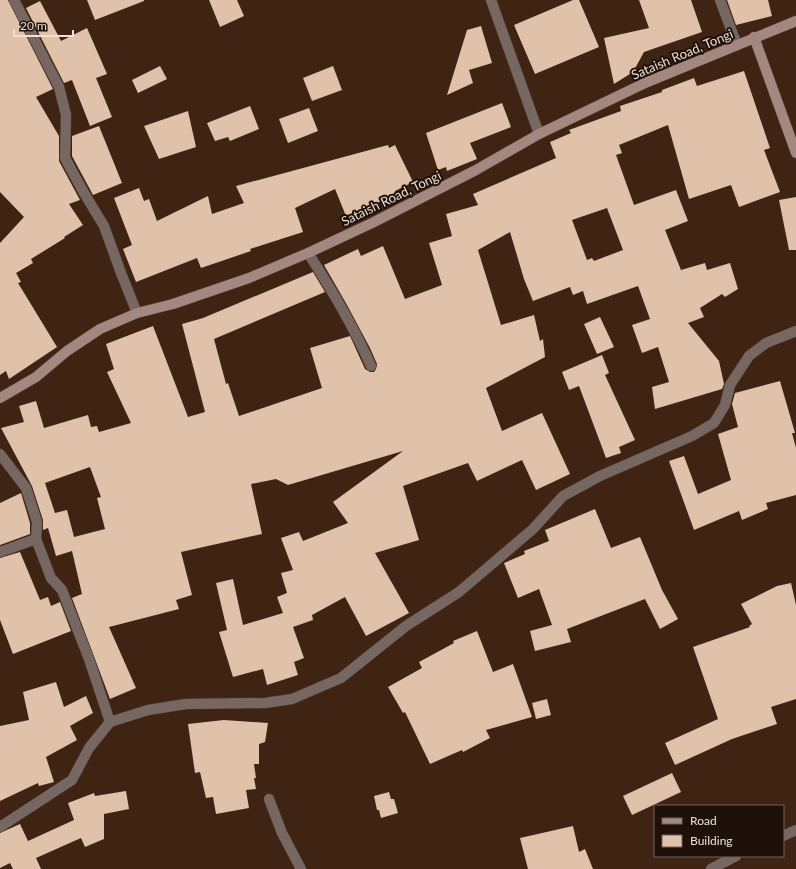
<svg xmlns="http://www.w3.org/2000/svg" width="796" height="869" viewBox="0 0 796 869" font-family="Lato,sans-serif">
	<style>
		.building { fill: #e0c1aa; fill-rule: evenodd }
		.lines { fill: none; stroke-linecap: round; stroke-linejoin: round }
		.street-casing { stroke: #5c4233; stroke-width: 11 }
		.secondary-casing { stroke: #5c4233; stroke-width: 11 }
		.street { stroke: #776763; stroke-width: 10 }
		.secondary { stroke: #a28881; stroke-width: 10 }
		.labels { text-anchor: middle; stroke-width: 4; stroke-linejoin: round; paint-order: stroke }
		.street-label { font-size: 13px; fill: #f2dfd5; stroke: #1d110a }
	</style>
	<rect width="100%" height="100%" fill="#3f2414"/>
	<path class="building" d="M 0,0 L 8,0 L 53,89 L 36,97 L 59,136 L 59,161 L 80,200 L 69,204 L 83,225 L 64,237 L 65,238 L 31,259 L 33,263 L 16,273 L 21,282 L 18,283 L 57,347 L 9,379 L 6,371 L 0,375 L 0,243 L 24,217 L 0,192 Z
		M 87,0 L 144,0 L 144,1 L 95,20 Z
		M 209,0 L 237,0 L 244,16 L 220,27 Z
		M 573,0 L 579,0 L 599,47 L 535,74 L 514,25 Z
		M 639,0 L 691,0 L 702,32 L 644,52 L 633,72 L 614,84 L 604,38 L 649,28 Z
		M 727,0 L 768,0 L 772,16 L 736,25 Z
		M 40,1 L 61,41 L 87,28 L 107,74 L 96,78 L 112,117 L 90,126 L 72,80 L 64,83 L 26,8 Z
		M 481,26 L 492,63 L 469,70 L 473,83 L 447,95 L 467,30 Z
		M 160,66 L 167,79 L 138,93 L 132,80 Z
		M 333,66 L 342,90 L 312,101 L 303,78 Z
		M 744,71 L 770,148 L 764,150 L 780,192 L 739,207 L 731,185 L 689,199 L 668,125 L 619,145 L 622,153 L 616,155 L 634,205 L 676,190 L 688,221 L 665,230 L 681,270 L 705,263 L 707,270 L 730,263 L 738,289 L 725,297 L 722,294 L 700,308 L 704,317 L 688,323 L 719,361 L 724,384 L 722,389 L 655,409 L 652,387 L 669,382 L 658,347 L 642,353 L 632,325 L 650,319 L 638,286 L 587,304 L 583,291 L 573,295 L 570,287 L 533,301 L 524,279 L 510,232 L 478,250 L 501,325 L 534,315 L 540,341 L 543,339 L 545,357 L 486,388 L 502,431 L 542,413 L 570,474 L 536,490 L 522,460 L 477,481 L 468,463 L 403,486 L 419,540 L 375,553 L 409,613 L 366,636 L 345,597 L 312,615 L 313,620 L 293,627 L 304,658 L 294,662 L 298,675 L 267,685 L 263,669 L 233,677 L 219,632 L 227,630 L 216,583 L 233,579 L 243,625 L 283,613 L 277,597 L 287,593 L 281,573 L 293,570 L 281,538 L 299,532 L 303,541 L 348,523 L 333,502 L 403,451 L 288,485 L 276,479 L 251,484 L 262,534 L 181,552 L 192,595 L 176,600 L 179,609 L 109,627 L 136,688 L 110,699 L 72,598 L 82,594 L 72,551 L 56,556 L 48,528 L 43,530 L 43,520 L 32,486 L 1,428 L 24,422 L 19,406 L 36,401 L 44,428 L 88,415 L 91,427 L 97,426 L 99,432 L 131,423 L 107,372 L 114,369 L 106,344 L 153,326 L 188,417 L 205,412 L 182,324 L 203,318 L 313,272 L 325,292 L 214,339 L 226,384 L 228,383 L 239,416 L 322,388 L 310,348 L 350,336 L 365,369 L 370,372 L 374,372 L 376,369 L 377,364 L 370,348 L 347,305 L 324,265 L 358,249 L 361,256 L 383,246 L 405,299 L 442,285 L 429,243 L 452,236 L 446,214 L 478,205 L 473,194 L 556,158 L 550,142 L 571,133 L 569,130 L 621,111 L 620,106 L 662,92 L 662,90 L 694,78 L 697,86 ZM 607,208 L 623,250 L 594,261 L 592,258 L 587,260 L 572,220 ZM 90,467 L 101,497 L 97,498 L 105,529 L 74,537 L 67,510 L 55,513 L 45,483 Z
		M 502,103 L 511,127 L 470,143 L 477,159 L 447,171 L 446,167 L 438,170 L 426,133 Z
		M 250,106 L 259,129 L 230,141 L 228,137 L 215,141 L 207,123 Z
		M 309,108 L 318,131 L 288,143 L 279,119 Z
		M 188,111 L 196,147 L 159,159 L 144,126 Z
		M 99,126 L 122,183 L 93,195 L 72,156 L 72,136 Z
		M 388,145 L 389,148 L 395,145 L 413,182 L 395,191 L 396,195 L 346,216 L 335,189 L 295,208 L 303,232 L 250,249 L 251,251 L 201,268 L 197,258 L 136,282 L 123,249 L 132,245 L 114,198 L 139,188 L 144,201 L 149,199 L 157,221 L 208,196 L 212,214 L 244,203 L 236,186 Z
		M 796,197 L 796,250 L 789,250 L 779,200 Z
		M 600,317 L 614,347 L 597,354 L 584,324 Z
		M 602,355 L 609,373 L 605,375 L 635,440 L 619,447 L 621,453 L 606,458 L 579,386 L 569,390 L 562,372 Z
		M 780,381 L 795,433 L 792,433 L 796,448 L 796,495 L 766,503 L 768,509 L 742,520 L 739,511 L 694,530 L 669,461 L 684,456 L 698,494 L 731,480 L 718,434 L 738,427 L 732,404 L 735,393 Z
		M 21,493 L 30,523 L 30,534 L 0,545 L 0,503 Z
		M 595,509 L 611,548 L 640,537 L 662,590 L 678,619 L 660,629 L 645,599 L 567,629 L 571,642 L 535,651 L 530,631 L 552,625 L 539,589 L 518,598 L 504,563 L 525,554 L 524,551 L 549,541 L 545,530 Z
		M 20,552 L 40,600 L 48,597 L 51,606 L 60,602 L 71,631 L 13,654 L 0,620 L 0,558 Z
		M 791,583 L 796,605 L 796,699 L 771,707 L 777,724 L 732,739 L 675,765 L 665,743 L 718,719 L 693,647 L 750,627 L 749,626 L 752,624 L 741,604 L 777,586 Z
		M 477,631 L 493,672 L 513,664 L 532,717 L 486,730 L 490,738 L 463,752 L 462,750 L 430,764 L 405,712 L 403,713 L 388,687 L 422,668 L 419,662 L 454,643 L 453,641 Z
		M 56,682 L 64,707 L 86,696 L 93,713 L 70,726 L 77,740 L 46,757 L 54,782 L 39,786 L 38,783 L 0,801 L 0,726 L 29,720 L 23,692 Z
		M 547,699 L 551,715 L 536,719 L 532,703 Z
		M 224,720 L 268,723 L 265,742 L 259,744 L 259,764 L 254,764 L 256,778 L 254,778 L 256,789 L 246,790 L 249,808 L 216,814 L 213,797 L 206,798 L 200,772 L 195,773 L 188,724 Z
		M 672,773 L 681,792 L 632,815 L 623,796 Z
		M 126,791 L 129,809 L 104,814 L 104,839 L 85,847 L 81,838 L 36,858 L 41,869 L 13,869 L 10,863 L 0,868 L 0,833 L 20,824 L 28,841 L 74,820 L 68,803 L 94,793 L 95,796 Z
		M 389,792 L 391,799 L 394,799 L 398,813 L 381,818 L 379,810 L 377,810 L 374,796 Z
		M 573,826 L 579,852 L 585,849 L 593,869 L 528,869 L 520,838 Z"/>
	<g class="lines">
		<g class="street-casing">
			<path id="street" d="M 14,0 L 59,87 L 66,115 L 65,158 L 84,193 L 104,226 L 121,273 L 137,313
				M 491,0 L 539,134
				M 720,0 L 737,45
				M 308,253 C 332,290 353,325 371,366
				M 0,454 L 26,488 L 37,522 L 36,539 L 51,578 L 62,590 L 89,659 L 110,722 L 89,748 L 72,780 L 0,827
				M 0,552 L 36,539
				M 110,722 L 148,710 L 186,704 L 265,703 L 292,699 L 341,678 L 406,626 L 459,592 L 533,529 L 563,496 L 600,476 L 692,436 L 714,423 L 725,405 L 730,385 L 749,356 L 766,343 L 796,331
				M 269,799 L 282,833 L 301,869
				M 783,836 L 796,830
				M 711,869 L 736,856"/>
		</g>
		<g class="secondary-casing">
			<path id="secondary" d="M 754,37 L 796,153
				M 0,398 L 36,377 L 67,351 L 100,329 L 137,313 L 173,304 L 249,278 L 308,253 L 372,223 L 476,170 L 539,134 L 645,83 L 796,21"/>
		</g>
		<use href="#street" class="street"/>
		<use href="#secondary" class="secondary"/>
	</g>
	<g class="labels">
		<g class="street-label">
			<text transform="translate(682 54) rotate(-23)" y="5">Sataish Road, Tongi</text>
			<text transform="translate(391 198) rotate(-26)" y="5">Sataish Road, Tongi</text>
		</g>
	</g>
	<rect x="654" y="805" width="130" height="52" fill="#1d110a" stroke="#72635b"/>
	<rect x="662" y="818" width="20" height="6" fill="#a28881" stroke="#72635b"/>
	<text x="690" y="825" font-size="12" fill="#f2dfd5">Road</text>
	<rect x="662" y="835" width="20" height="12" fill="#e0c1aa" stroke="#72635b"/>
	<text x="690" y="845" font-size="12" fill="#f2dfd5">Building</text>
	<path d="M14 30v6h59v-6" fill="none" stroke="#f2dfd5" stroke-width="2"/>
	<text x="20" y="30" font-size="12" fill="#f2dfd5" stroke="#1d110a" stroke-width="3" paint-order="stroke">20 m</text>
</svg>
